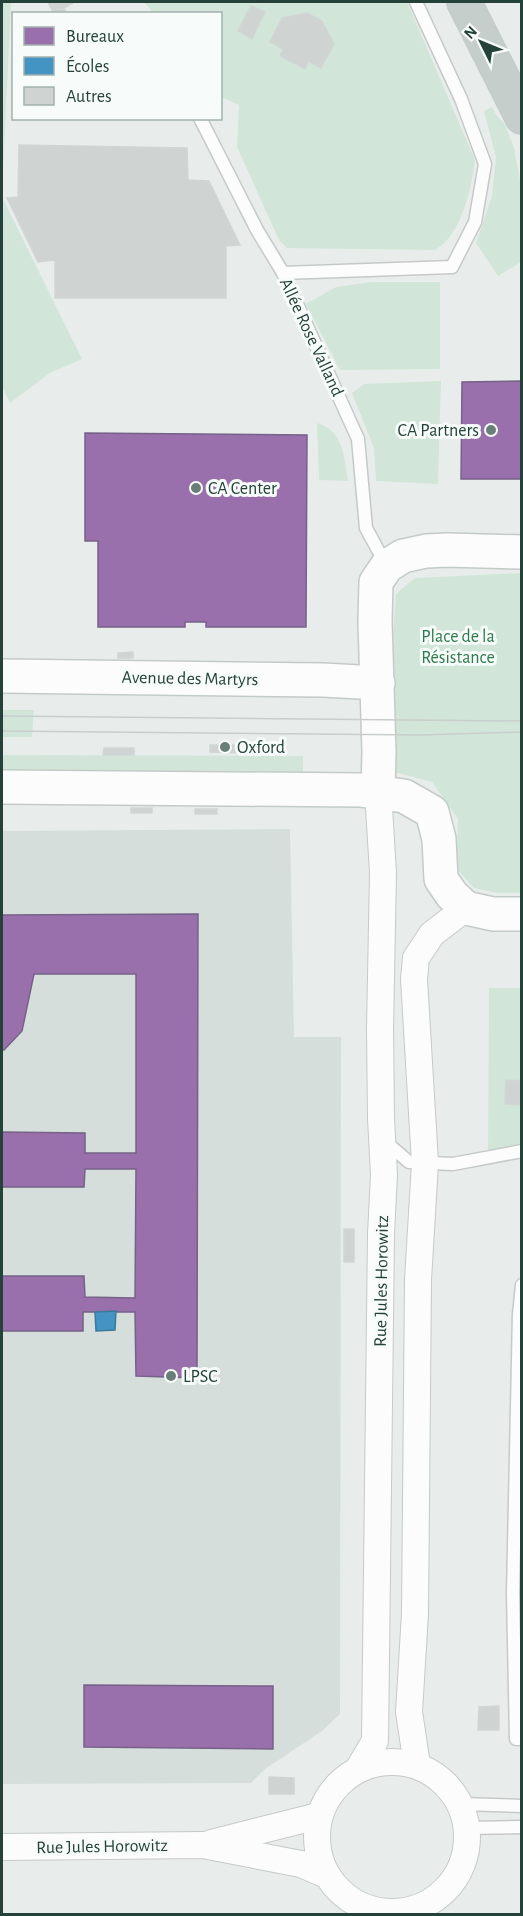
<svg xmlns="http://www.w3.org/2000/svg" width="523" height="1916" viewBox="0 0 523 1916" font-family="'Alegreya Sans',sans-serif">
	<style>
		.built { fill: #d6dedb }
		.green { fill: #d1e6d8 }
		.offices { fill: #9970ab; stroke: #766289; stroke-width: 1.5 }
		.schools { fill: #4393c3; stroke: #3a7b9a; stroke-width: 1.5 }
		.building { fill: #cfd4d2; stroke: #d1d6d4; stroke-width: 1.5 }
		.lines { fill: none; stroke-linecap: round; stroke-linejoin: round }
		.service-casing { stroke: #c5cac8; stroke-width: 15 }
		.minor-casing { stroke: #c5cac8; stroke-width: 28 }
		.secondary-casing { stroke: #c3cbc8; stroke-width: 36 }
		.trunk-casing { stroke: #c3ccc9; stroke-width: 36 }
		.service { stroke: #fcfcfc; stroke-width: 12 }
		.minor { stroke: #fcfcfc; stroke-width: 26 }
		.secondary { stroke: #fcfcfc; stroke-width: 33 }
		.trunk { stroke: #c6cecc; stroke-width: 33 }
		.tram { stroke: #c9cdcc; stroke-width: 1.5 }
		.poi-dot { fill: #697e78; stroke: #f7fbf9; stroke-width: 2 }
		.labels { text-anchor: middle; stroke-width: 6; stroke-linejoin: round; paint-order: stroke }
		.street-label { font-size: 18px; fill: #24423a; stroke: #f7fbf9 }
		.poi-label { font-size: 18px; fill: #24423a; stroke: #f7fbf9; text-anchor: start }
		.park-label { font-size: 18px; fill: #2d7a4b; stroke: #f7fbf9 }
	</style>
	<rect width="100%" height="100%" fill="#e8edeb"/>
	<path class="built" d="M 290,829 L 294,1037 L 341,1037 L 340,1714 L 322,1731 L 265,1769 L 251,1783 L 2,1784 L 2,831 Z"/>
	<path class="green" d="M 2,2 L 11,2 L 2,194 Z
		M 143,2 L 407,2 L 475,160 C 472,188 461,236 435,250 L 287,248 L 279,240 L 237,147 L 239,105 L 221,97 L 220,14 L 152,13 L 148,6 Z
		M 492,107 L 497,116 L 505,124 L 514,148 L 521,185 L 521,262 L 498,276 L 476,243 L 492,196 L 496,157 L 484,111 Z
		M 2,197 L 82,359 L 50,373 L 10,403 L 2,386 Z
		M 371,282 L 440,282 L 440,369 L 340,370 L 306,304 L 336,287 Z
		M 441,381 L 438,484 L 376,481 L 374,448 L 352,393 L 364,384 Z
		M 317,423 C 344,431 344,457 348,481 L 319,480 Z
		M 521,573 L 521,893 L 497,893 L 474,888 L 456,868 L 458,819 L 432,782 L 394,772 C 392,713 391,653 396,594 L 415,578 Z
		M 2,710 L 34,710 L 32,737 L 2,737 Z
		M 2,755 L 303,756 L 303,775 L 2,774 Z
		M 489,988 L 521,988 L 521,1151 L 488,1158 Z"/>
	<path class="offices" d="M 522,381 L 522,479 L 461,479 L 462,382 Z
		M 85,433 L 307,435 L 306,627 L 206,627 L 206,622 L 185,622 L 185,627 L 98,627 L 98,541 L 85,541 Z
		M 198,914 L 197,1378 L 136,1376 L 135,1312 L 83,1312 L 83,1331 L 2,1331 L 2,1276 L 84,1276 L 85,1297 L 135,1298 L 136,1169 L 85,1169 L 84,1187 L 2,1187 L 2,1132 L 85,1133 L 85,1153 L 136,1153 L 136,974 L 34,974 L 22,1031 L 4,1050 L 2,1050 L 2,915 Z
		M 84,1685 L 273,1686 L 273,1749 L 84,1747 Z"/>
	<path class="schools" d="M 116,1311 L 115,1330 L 96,1331 L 95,1312 Z"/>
	<path class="building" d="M 48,2 L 72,2 L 73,3 L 64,8 L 67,14 L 54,14 Z
		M 251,6 L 265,12 L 252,39 L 238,31 Z
		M 307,13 L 322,21 L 334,44 L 321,68 L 308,61 L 305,69 L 292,62 L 280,56 L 283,49 L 270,42 L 282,18 Z
		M 19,145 L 187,148 L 188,180 L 209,181 L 240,245 L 226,246 L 226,298 L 55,298 L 55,260 L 38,262 L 7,198 L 18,197 Z
		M 133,652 L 133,658 L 118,658 L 118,653 Z
		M 210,745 L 241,745 L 241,753 L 210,752 Z
		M 104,748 L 134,748 L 134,755 L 103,755 Z
		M 131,808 L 152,808 L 152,813 L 131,813 Z
		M 195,809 L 217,809 L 217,814 L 195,814 Z
		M 506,1080 L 522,1081 L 521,1105 L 505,1104 Z
		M 344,1229 L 354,1229 L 354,1262 L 344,1262 Z
		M 499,1706 L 499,1730 L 478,1730 L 479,1707 Z
		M 269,1777 L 294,1778 L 294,1794 L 269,1794 Z"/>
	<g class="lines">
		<g class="service-casing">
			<path id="service" d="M 200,118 L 257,230 L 283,273 L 358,439 L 366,528 L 386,565
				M 283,273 L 452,267 L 475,222 L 485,164 L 461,99 L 416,2
				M 387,1139 L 389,1145 L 409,1162 L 453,1164 L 522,1151
				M 522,1285 L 519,1314 L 513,1593 L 516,1739 L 522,1739
				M 461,1804 L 522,1806
				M 467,1828 L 522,1827"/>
		</g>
		<g class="minor-casing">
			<path id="minor" d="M317 1837a75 75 0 1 1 150 0a75 75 0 1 1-150 0Z
				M 417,1765 L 409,1712 L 415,1613 L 418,1280 L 425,1163 L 414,979 L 416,958 L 432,934 L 466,908
				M 359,1768 L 375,1741 L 381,1234 L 384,1175 L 381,1118 L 380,1029 L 383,873 L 378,791
				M 211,1843 L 318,1816
				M 2,1847 L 203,1845 L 301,1864 L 324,1874"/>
		</g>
		<g class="secondary-casing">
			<path id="secondary" d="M 2,676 L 323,680 L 378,683
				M 2,787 L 360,790 L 404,796 L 432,812 L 439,839 L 441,879 L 452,895 L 466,908 L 493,914 L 522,914
				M 378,791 L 379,752 L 375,621 L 376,582 L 387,566 L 403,556 L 426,551 L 447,550 L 522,552"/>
		</g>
		<g class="trunk-casing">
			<path id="trunk" d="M 464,2 L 522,117"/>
		</g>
		<use href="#service" class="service"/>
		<use href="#minor" class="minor"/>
		<use href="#secondary" class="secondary"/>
		<use href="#trunk" class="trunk"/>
		<path class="tram" d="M 2,716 L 522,721
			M 2,731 L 422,735 L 522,732"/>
	</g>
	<g class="poi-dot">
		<circle cx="491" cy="430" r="6"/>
		<circle cx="196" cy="488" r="6"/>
		<circle cx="225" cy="747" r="6"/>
		<circle cx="171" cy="1376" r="6"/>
	</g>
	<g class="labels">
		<g class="street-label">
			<text transform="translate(312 337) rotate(65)" y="6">Allée Rose Valland</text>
			<text transform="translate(190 678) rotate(1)" y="6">Avenue des Martyrs</text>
			<text transform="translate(381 1281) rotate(-89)" y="6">Rue Jules Horowitz</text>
			<text transform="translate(102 1846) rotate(-1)" y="6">Rue Jules Horowitz</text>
		</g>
		<g class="poi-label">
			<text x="479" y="436" text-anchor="end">CA Partners</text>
			<text x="208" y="494">CA Center</text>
			<text x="237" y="753">Oxford</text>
			<text x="183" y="1382">LPSC</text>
		</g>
		<g class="park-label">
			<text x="458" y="642">Place de la<tspan x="458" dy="21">Résistance</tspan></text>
		</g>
	</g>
	<rect width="523" height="1916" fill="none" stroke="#24423a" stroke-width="6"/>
	<rect x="12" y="12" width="210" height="108" fill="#f7fbf9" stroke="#a3b1ad" stroke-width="1.5"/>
	<rect x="24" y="27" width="30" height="18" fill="#9970ab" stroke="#a3b1ad" stroke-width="1.5"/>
	<text x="66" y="42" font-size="18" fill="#24423a">Bureaux</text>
	<rect x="24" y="57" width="30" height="18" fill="#4393c3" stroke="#a3b1ad" stroke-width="1.5"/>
	<text x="66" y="72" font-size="18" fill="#24423a">Écoles</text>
	<rect x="24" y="87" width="30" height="18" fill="#cfd4d2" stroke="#a3b1ad" stroke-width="1.5"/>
	<text x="66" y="102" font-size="18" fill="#24423a">Autres</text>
	<g transform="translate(481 42) rotate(313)" stroke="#f7fbf9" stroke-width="4.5" paint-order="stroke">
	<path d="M0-4.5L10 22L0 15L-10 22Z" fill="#24423a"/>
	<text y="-9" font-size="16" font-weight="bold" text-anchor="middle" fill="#24423a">N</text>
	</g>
</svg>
